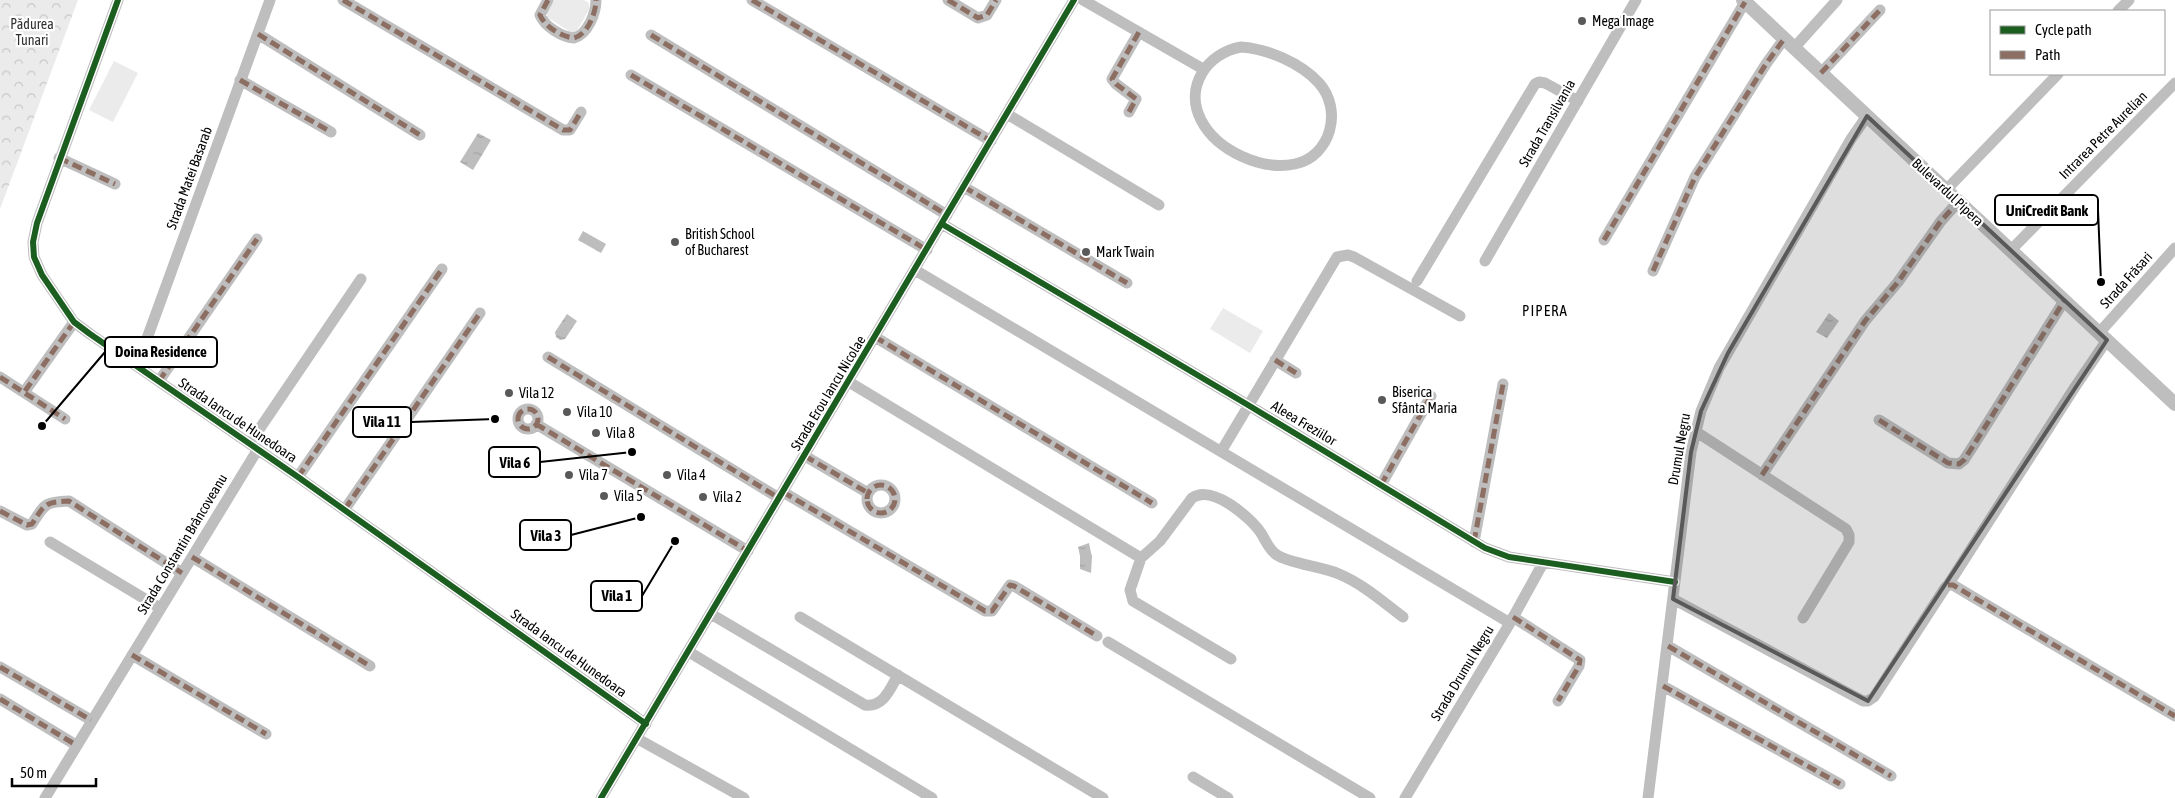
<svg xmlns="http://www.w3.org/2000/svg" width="2175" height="798" viewBox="0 0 2175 798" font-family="'Asap Condensed',sans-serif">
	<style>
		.forest { fill: url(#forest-crowns) }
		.park { fill: #ebebeb }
		.water { fill: url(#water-ripples) }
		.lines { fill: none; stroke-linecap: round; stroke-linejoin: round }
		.minor { stroke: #bebebe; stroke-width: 11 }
		.major { stroke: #bebebe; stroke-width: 14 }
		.quiet { stroke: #8d6e63; stroke-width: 5; stroke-dasharray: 10 5; stroke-linecap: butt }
		.cycleway-casing { stroke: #fff; stroke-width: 9 }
		.cycleway { stroke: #1b5e20; stroke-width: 6 }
		.marked { fill: #595959; fill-opacity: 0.2; stroke: #595959; stroke-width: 4; stroke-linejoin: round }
		.poi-dot { fill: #595959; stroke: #fff; stroke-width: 2 }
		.labels { text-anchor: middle; stroke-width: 4.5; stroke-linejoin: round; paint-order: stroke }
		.poi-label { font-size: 14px; fill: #000; stroke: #fff; text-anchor: start }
		.park-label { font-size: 14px; fill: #313131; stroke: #fff }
		.street-label { font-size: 14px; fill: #000; stroke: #fff }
		.neighbourhood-label { font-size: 15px; letter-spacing: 1px; fill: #000; stroke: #fff }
		.leader { fill: none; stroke: #000; stroke-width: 2 }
		.callout-dot { fill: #000; stroke: #fff; stroke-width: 2 }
		.callout { fill: #fff; stroke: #000; stroke-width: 2 }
		.callout-label { font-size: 15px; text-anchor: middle; font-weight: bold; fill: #000 }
	</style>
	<defs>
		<pattern id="forest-crowns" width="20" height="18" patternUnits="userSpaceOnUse" patternTransform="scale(1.25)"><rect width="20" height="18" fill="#ebebeb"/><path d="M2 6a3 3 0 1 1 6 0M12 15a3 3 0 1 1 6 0" fill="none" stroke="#c8c8c8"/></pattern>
		<pattern id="water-ripples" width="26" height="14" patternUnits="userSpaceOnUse" patternTransform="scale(1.25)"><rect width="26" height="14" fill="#bdbdbd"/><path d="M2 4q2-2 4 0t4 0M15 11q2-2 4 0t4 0" fill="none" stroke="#a1a1a1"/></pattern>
	</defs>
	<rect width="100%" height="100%" fill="#fff"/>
	<path class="forest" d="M 0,0 L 78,0 L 0,209 Z"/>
	<path class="park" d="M 554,0 L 584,0 L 589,3 L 589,10 L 576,32 L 572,33 L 547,17 L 547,12 Z
		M 114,61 L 138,73 L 113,122 L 89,110 Z
		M 1223,308 L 1263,331 L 1250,353 L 1210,329 Z"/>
	<path class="water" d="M 478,133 L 491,140 L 473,170 L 460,162 Z
		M 583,231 L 606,244 L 601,253 L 578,240 Z
		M 1829,313 L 1839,321 L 1827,338 L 1816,332 Z
		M 567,314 L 577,321 L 565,339 L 560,340 L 556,337 L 555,332 Z
		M 1089,543 L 1092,557 L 1091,573 L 1080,569 L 1080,556 L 1078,547 Z"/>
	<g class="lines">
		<path class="minor" d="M 118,0 L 37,223 L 33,242 L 34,257 L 42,275 L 74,322 L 90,334 L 298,477 L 646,724
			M 343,0 L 563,130 L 570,130 L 581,112
			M 548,0 L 540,15 C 545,27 562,37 574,38 C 588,34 596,13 596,0
			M 752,0 L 991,141
			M 948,0 L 978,18 L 987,15 L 996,0
			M 1083,0 L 1203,69
			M 2118,11 L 2129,0
			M 258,34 L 420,135
			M 651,35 L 947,215
			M 1241,47 C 1268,49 1301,63 1319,83 C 1343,110 1331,156 1295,164 C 1262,171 1217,151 1201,120 C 1184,87 1207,53 1241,47 Z
			M 1794,48 L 1837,0
			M 1821,73 L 1880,10
			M 631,75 L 927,250
			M 240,80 L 331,132
			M 1129,112 L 1136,99 L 1116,84 L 1112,79 L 1139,32
			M 1007,114 L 1159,205
			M 59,158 L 115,184
			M 964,187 L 1127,283
			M 1946,190 L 2058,74
			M 942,224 L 1248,405 L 1485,548 L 1509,557 L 1675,582
			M 1604,240 L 1745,2
			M 2010,251 L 2175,83
			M 1485,261 L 1636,0
			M 915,270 L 1510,623
			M 1653,271 L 1695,177 L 1766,64 L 1784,39
			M 1417,281 L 1535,84 L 1539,82 L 1545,83 L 1578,101
			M 2099,333 L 2175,248
			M 875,337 L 1152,503
			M 548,357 L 779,498
			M 1275,360 L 1296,373
			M 137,366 L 270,0
			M 0,377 L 65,419
			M 159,381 L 257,239
			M 849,382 L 1141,558
			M 25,391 L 74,322
			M518 419a10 10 0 1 1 20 0a10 10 0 1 1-20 0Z
			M 1879,420 L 1948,463 L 1959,464 L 1964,460 L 1975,443 L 2064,301
			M 536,424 L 748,551
			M 1695,431 L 1846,529 L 1849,535 L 1849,542 L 1803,618
			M 250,443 L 361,279
			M 1222,450 L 1337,257 L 1348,255 L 1354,257 L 1460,316
			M 805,456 L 868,493
			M 1762,475 L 1865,321 L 1898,282 L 1941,221 L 1958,202
			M 298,477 L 442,269
			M 1381,485 L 1431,396
			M867 499a14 14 0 1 1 28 0a14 14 0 1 1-28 0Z
			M 783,492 L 985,611 L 992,611 L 1010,585 L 1014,586 L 1097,636
			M 345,509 L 480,313
			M 0,511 L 27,525 L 32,524 C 45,504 44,502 69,501 L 182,573
			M 50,542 L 160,608
			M 1474,542 L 1503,384
			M 192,557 L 370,666
			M 1948,585 L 1953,585 L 1973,597 L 2175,716
			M 1673,599 L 1863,701 L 1868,701 L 1874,697 L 1945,588 L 1948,585 L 2075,387 L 2107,340
			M 711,614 L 865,705 C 884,707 890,689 898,675
			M 800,617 L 1103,798
			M 1513,617 L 1580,660 L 1579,666 L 1558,701
			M 1108,642 L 1370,798
			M 1668,646 L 1891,776
			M 689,652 L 932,798
			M 132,655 L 266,734
			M 1231,659 L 1133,601 L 1130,590 L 1141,558 L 1160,541 L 1192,498 C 1212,484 1250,517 1261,533 C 1266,541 1269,550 1277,555 C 1288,563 1323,567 1339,574 C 1363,584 1383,602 1403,617
			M 0,667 L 91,720
			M 1663,686 L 1840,784
			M 0,699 L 76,745
			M 638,739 L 744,798
			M 1193,777 L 1228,798
			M 45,798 L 258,449
			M 601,798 L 1074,0
			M 1405,798 L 1510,623 L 1543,563
			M 1648,798 L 1691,452 L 1701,411 L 1719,368 L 1851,139 L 1867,116"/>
		<path class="major" d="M 1743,0 L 2175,404"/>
		<path class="quiet" d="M 343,0 L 563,130 L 570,130 L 581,112
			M 548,0 L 540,15 C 545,27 562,37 574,38 C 588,34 596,13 596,0
			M 752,0 L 991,141
			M 948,0 L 978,18 L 987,15 L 996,0
			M 258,34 L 420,135
			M 651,35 L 947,215
			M 1821,73 L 1880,10
			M 631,75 L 927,250
			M 240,80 L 331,132
			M 1129,112 L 1136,99 L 1116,84 L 1112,79 L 1139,32
			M 59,158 L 115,184
			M 964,187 L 1127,283
			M 1604,240 L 1745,2
			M 1653,271 L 1695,177 L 1766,64 L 1784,39
			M 875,337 L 1152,503
			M 548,357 L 779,498
			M 1275,360 L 1296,373
			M 0,377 L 65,419
			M 159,381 L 257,239
			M 25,391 L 74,322
			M518 419a10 10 0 1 1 20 0a10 10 0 1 1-20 0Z
			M 1879,420 L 1948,463 L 1959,464 L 1964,460 L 1975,443 L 2064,301
			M 536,424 L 748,551
			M 805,456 L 868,493
			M 1762,475 L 1865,321 L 1898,282 L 1941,221 L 1958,202
			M 298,477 L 442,269
			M 1381,485 L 1431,396
			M867 499a14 14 0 1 1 28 0a14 14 0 1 1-28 0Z
			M 783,492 L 985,611 L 992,611 L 1010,585 L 1014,586 L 1097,636
			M 345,509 L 480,313
			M 0,511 L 27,525 L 32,524 C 45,504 44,502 69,501 L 182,573
			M 1474,542 L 1503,384
			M 192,557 L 370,666
			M 1948,585 L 1953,585 L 1973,597 L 2175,716
			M 1513,617 L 1580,660 L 1579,666 L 1558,701
			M 1668,646 L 1891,776
			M 132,655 L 266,734
			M 0,667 L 91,720
			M 1663,686 L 1840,784
			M 0,699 L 76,745"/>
		<g class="cycleway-casing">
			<path id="cycleway" d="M 118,0 L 37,223 L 33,242 L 34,257 L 42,275 L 74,322 L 90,334 L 298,477 L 646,724
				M 942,224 L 1248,405 L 1485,548 L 1509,557 L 1675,582
				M 601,798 L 1074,0"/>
		</g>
		<use href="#cycleway" class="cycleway"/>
	</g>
	<path class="marked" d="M 1867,116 L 2107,340 L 1868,701 L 1673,599 L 1691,452 L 1701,411 L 1728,353 Z"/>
	<g class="poi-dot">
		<circle cx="1582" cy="21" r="5"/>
		<circle cx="675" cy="242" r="5"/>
		<circle cx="1086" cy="252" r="5"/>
		<circle cx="509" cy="393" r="5"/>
		<circle cx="1382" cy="400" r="5"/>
		<circle cx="567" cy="412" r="5"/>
		<circle cx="596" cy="433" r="5"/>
		<circle cx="569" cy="475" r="5"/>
		<circle cx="667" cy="475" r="5"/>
		<circle cx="604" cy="496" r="5"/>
		<circle cx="703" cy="497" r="5"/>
	</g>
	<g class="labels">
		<g class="poi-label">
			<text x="1592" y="26">Mega Image</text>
			<text x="685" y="239">British School<tspan x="685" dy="16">of Bucharest</tspan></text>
			<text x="1096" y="257">Mark Twain</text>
			<text x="1392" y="397">Biserica<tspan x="1392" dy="16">Sfânta Maria</tspan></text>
			<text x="519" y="398">Vila 12</text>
			<text x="577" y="417">Vila 10</text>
			<text x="606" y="438">Vila 8</text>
			<text x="579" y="480">Vila 7</text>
			<text x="677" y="480">Vila 4</text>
			<text x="614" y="501">Vila 5</text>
			<text x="713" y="502">Vila 2</text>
		</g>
		<g class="park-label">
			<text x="32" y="29">Pădurea<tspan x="32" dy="16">Tunari</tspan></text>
		</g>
		<g class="street-label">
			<text transform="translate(1547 123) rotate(-60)" y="5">Strada Transilvania</text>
			<text transform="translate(2103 135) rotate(-45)" y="5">Intrarea Petre Aurelian</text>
			<text transform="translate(189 178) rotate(-70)" y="5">Strada Matei Basarab</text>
			<text transform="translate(1948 192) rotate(43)" y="5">Bulevardul Pipera</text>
			<text transform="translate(2126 280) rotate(-48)" y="5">Strada Frăsari</text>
			<text transform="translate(828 393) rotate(-59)" y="5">Strada Erou Iancu Nicolae</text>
			<text transform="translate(238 420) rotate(34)" y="5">Strada Iancu de Hunedoara</text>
			<text transform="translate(1304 423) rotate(31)" y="5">Aleea Freziilor</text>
			<text transform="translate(1679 449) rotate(-80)" y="5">Drumul Negru</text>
			<text transform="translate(182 544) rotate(-59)" y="5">Strada Constantin Brâncoveanu</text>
			<text transform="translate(569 653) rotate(36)" y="5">Strada Iancu de Hunedoara</text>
			<text transform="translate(1462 673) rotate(-59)" y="5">Strada Drumul Negru</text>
		</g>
		<g class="neighbourhood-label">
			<text x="1545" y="316">PIPERA</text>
		</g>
	</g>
	<path class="leader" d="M2101 282L2098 210M42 426L105 352M495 419L411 422M632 452L540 462M641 517L571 535M675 541L642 596"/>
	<g class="callout-dot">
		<circle cx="2101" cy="282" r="5"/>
		<circle cx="42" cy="426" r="5"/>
		<circle cx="495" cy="419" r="5"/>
		<circle cx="632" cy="452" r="5"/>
		<circle cx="641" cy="517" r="5"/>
		<circle cx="675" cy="541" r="5"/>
	</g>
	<g class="callout">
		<rect x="1995" y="195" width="103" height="30" rx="5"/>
		<rect x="105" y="337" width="112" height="30" rx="5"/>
		<rect x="353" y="407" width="58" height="30" rx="5"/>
		<rect x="489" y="447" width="51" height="30" rx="5"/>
		<rect x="520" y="520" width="51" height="30" rx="5"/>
		<rect x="591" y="581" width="51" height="30" rx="5"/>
	</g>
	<g class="callout-label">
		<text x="2047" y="216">UniCredit Bank</text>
		<text x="161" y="357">Doina Residence</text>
		<text x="382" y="427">Vila 11</text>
		<text x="515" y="468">Vila 6</text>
		<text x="546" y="541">Vila 3</text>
		<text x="617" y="601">Vila 1</text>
	</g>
	<rect x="1990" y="10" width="175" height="65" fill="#ffffff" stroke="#999999"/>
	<rect x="2000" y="26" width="25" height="8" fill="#1b5e20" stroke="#999999"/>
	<text x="2035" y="35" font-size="15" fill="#000000">Cycle path</text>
	<rect x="2000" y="51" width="25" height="8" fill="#8d6e63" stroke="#999999"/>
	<text x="2035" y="60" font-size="15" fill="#000000">Path</text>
	<path d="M12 778v8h84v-8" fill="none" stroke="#000000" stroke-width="2.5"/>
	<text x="20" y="778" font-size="15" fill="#000000" stroke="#ffffff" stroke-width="4" paint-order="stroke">50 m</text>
</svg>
